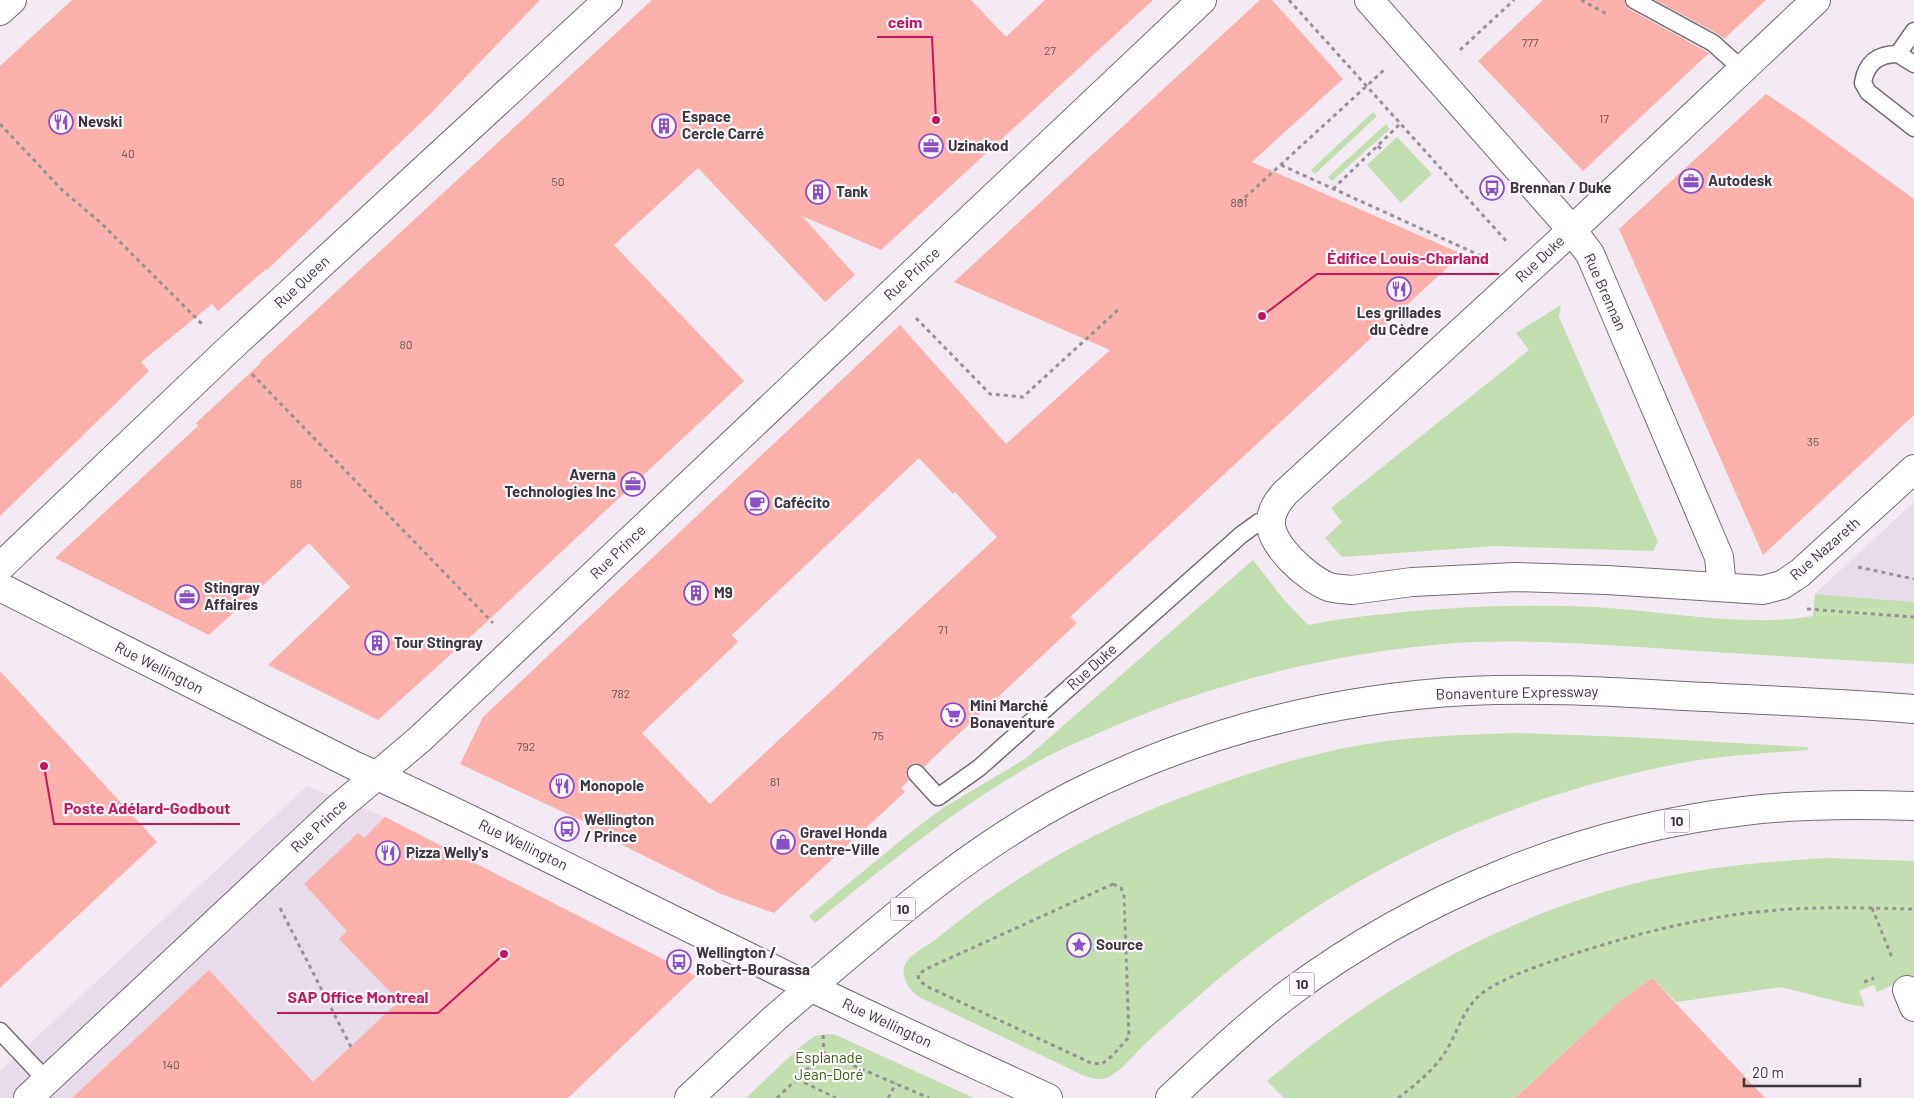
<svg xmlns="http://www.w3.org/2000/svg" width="1914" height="1098" viewBox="0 0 1914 1098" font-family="Barlow,sans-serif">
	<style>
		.built { fill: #e9dcea }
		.green { fill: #c3deb1 }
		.building { fill: #fcb1ac; fill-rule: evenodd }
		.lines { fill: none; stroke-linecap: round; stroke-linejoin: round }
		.service-casing { stroke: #736c74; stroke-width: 19 }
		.minor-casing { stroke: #736c74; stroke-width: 30 }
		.tertiary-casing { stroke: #736c74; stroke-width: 30 }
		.secondary-casing { stroke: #736c74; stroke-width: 30 }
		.motorway-casing { stroke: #736c74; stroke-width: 30 }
		.path { stroke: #989298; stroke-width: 3; stroke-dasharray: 4 4; stroke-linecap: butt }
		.service { stroke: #fff; stroke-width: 16 }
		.minor { stroke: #fff; stroke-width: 28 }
		.tertiary { stroke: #fff; stroke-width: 28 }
		.secondary { stroke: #fff; stroke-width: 28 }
		.motorway { stroke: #fff; stroke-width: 28 }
		.labels { text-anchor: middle; stroke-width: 4.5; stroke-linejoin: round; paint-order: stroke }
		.number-label { font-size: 12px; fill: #6c5758 }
		.shield { fill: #fef7ff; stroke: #767276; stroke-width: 1 }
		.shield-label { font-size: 14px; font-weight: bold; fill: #3c393c }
		.poi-label { font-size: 15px; font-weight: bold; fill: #3c393c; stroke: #fef7ff; text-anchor: start }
		.street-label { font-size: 15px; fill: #3c393c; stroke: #fef7ff }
		.park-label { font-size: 15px; fill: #3b6412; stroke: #fef7ff }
		.leader { fill: none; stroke: #c2185b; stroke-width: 2 }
		.callout-dot { fill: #c2185b; stroke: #fef7ff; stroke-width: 2 }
		.callout-label { font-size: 16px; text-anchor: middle; font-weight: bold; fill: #c2185b; stroke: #fef7ff; stroke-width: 4.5; stroke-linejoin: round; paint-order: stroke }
	</style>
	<rect width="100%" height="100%" fill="#f2e9f2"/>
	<path class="built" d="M 1914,502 L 1914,602 L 1815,594 L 1847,564 Z
		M 307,786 L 385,817 L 696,976 L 568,1098 L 0,1098 L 0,1071 Z"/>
	<path class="green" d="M 1373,112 L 1377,116 L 1315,174 L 1311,170 Z
		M 1386,124 L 1390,129 L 1332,181 L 1328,177 Z
		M 1397,137 L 1432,174 L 1401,203 L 1367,165 Z
		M 1561,305 L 1559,317 L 1658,542 L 1653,551 L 1495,546 L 1342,557 L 1325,538 L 1342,522 L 1331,508 L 1529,350 L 1516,333 Z
		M 1253,560 L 1285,601 L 1308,625 C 1336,619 1365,616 1394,613 C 1460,606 1528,604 1594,607 C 1664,611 1745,628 1813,616 L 1815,594 L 1914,602 L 1914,664 C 1828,659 1742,654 1655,648 C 1585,644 1513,638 1443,644 C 1322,655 1203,685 1092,736 C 1070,745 1049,755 1028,767 C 952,811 883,867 815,923 L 809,916 L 911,832 L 943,808 L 1025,759 Z
		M 1517,733 L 1628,737 L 1807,747 L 1809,750 C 1768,753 1727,755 1687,762 C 1504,796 1333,876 1194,1000 C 1178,1014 1162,1028 1147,1042 C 1134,1054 1122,1072 1106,1078 C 1092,1082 1077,1072 1066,1067 L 919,997 C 911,991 907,986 904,976 C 900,957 924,949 936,939 C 1018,872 1103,825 1202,790 C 1252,772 1302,756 1355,746 C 1408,736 1463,735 1517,733 Z
		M 1825,858 L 1914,861 L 1914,976 L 1877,992 L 1874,985 L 1859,991 L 1865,1007 L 1848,1004 L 1781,987 L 1676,1002 L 1652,978 L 1619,1002 L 1515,1098 L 1284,1098 L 1267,1081 C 1378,988 1507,913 1649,880 C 1707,867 1765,862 1825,858 Z
		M 831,1034 L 836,1035 L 974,1098 L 746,1098 L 801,1046 L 815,1036 Z"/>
	<path class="building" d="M 72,0 L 540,0 L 431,113 L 267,270 L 266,269 L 218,311 L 212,304 L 141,362 L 149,371 L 0,516 L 0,66 Z
		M 652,0 L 971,0 L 1006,37 L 1045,0 L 1153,0 L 881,250 L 802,216 L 855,275 L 825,302 L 698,168 L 614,245 L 744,381 L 479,629 L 378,720 L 268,665 L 350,587 L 309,543 L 209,635 L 55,558 L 198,426 L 196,423 L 261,363 L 260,362 Z
		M 1260,0 L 1272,0 L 1343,79 L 1252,162 L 1462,254 L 1070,617 L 1077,623 L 932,759 L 924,767 L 914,763 L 909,766 L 906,775 L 909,780 L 901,788 L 905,792 L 774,913 L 721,894 L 588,828 L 591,825 L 460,764 L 483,717 L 900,325 L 1006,444 L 1110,350 L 954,282 ZM 919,458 L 953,494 L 955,492 L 997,537 L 710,804 L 642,733 L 738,642 L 732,635 Z
		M 1543,0 L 1624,0 L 1625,5 L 1629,9 L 1709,53 L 1583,171 L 1478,61 Z
		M 1655,0 L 1766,0 L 1724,39 L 1718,34 Z
		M 1766,94 L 1801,117 L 1914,199 L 1914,415 L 1763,555 L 1619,229 Z
		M 0,671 L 157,842 L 0,988 Z
		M 385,817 L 696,976 L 568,1098 L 72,1098 L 209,970 L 313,1082 L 399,1001 L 339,939 L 347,931 L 304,884 L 358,833 L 364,838 Z
		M 1652,978 L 1765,1098 L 1515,1098 L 1619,1002 Z"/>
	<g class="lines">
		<g class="service-casing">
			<path id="service" d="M 1634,0 L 1713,43 L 1742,69
				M 1914,31 L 1898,54 L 1914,64
				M 1898,54 C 1878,54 1866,63 1863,83 L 1868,92 L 1914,128
				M 916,773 L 938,797 L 979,768 L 1241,535 L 1259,522 L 1271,520
				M 0,1031 L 47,1081"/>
		</g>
		<g class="minor-casing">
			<path id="minor" d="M 0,11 L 12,0
				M 0,567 L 228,350 L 608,0
				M 1720,586 L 1721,577 L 1719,557 L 1596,268 L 1590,254 L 1572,230 L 1285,493 C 1278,501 1272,509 1271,520 C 1268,544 1308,579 1329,587 C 1336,589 1344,589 1352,590 L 1412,582 L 1515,577 L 1607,580 L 1763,590 L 1782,585 L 1800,573 L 1914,469
				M 1907,990 L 1914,1007
				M 28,1098 L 336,810 L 420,739 L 1202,0"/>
		</g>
		<g class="tertiary-casing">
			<path id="tertiary" d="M 1369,0 L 1572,230 L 1816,0
				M 0,587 L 353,765 C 490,826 622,896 757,961 C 853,1009 951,1053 1048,1098"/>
		</g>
		<g class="secondary-casing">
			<path id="secondary" d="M 689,1098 L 775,1018 L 811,987"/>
		</g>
		<g class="motorway-casing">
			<path id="motorway" d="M 811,987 C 895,915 980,842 1079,792 C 1200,732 1333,698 1468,691 C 1547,687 1627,693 1706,697 C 1775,701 1845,703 1914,709
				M 1170,1098 C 1208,1063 1246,1026 1288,994 C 1419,896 1582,830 1744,811 C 1800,804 1858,804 1914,806"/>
		</g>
		<path class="path" d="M 1289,0 L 1508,243
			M 1581,0 L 1609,15
			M 1460,50 L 1514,0
			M 0,124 L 62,190 L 101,223 L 204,326
			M 1378,146 L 1382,150
			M 1281,165 L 1490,260
			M 1333,189 L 1400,124
			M 1239,203 L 1384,70
			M 916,318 L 990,394 L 1023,397 L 1121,307
			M 252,374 L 493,623
			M 1858,567 L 1914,579
			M 1807,609 L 1914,617
			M 1113,884 L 1121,888 L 1124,896 L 1129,1037 L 1112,1056 L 1102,1064 L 1091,1063 L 926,986 L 919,980 L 918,975 L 926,969 Z
			M 280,908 L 351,1047
			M 1872,908 L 1893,960
			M 1864,982 L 1874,978
			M 823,1035 L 824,1053
			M 824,1053 L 929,1098
			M 797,1079 L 836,1098
			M 777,1098 L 824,1053
			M 888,1098 L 896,1083
			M 1398,1098 C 1414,1086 1430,1073 1442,1057 C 1459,1034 1461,1006 1488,989 C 1516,972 1555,960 1586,950 C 1647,931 1703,917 1767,911 C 1816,906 1865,908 1914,909"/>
		<use href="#service" class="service"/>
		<use href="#minor" class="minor"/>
		<use href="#tertiary" class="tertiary"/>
		<use href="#secondary" class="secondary"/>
		<use href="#motorway" class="motorway"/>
	</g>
	<defs>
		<g id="restaurant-ring" transform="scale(1.25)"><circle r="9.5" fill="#fef7ff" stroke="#8851c8" stroke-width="1.5"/><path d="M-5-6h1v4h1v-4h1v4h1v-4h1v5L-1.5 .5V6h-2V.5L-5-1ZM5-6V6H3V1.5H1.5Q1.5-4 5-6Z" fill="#8851c8"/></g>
		<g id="building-ring" transform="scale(1.25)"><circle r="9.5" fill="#fef7ff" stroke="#8851c8" stroke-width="1.5"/><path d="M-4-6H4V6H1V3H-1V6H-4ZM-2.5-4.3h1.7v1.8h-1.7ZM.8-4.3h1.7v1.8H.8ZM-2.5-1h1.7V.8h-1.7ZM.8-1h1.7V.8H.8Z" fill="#8851c8"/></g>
		<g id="office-ring" transform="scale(1.25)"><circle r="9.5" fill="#fef7ff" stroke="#8851c8" stroke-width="1.5"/><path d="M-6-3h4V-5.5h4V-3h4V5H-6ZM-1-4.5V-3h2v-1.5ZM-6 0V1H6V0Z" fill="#8851c8"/></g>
		<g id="bus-ring" transform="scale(1.25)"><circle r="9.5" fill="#fef7ff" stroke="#8851c8" stroke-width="1.5"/><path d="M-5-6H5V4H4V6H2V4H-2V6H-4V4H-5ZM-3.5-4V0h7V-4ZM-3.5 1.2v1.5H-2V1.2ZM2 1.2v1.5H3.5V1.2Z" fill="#8851c8"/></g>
		<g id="cafe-ring" transform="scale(1.25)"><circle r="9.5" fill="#fef7ff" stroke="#8851c8" stroke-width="1.5"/><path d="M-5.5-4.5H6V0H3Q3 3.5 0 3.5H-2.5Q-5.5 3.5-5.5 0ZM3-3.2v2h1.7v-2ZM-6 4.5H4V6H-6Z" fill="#8851c8"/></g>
		<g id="supermarket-ring" transform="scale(1.25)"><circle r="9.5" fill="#fef7ff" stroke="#8851c8" stroke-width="1.5"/><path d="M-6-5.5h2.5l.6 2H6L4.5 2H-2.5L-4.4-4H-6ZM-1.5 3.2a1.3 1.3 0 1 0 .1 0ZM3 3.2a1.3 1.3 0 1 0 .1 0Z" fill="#8851c8"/></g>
		<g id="shop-ring" transform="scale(1.25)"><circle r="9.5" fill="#fef7ff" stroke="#8851c8" stroke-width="1.5"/><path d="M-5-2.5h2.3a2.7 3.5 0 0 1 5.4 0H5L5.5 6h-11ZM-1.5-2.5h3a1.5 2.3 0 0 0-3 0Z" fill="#8851c8"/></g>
		<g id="sight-ring" transform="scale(1.25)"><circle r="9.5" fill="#fef7ff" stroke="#8851c8" stroke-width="1.5"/><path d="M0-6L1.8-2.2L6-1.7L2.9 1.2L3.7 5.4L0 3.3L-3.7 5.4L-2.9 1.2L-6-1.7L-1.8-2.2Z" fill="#8851c8"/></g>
	</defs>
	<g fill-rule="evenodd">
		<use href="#restaurant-ring" x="61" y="122"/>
		<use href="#building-ring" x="664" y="126"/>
		<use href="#office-ring" x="931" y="146"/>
		<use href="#office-ring" x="1691" y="181"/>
		<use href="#bus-ring" x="1492" y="188"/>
		<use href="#building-ring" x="818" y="192"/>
		<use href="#restaurant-ring" x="1399" y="289"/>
		<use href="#office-ring" x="633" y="484"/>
		<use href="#cafe-ring" x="757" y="503"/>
		<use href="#building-ring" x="696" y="593"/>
		<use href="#office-ring" x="187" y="597"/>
		<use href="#building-ring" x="377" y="643"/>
		<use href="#supermarket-ring" x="953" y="715"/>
		<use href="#restaurant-ring" x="562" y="786"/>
		<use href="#bus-ring" x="567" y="829"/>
		<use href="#shop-ring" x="783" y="842"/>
		<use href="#restaurant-ring" x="388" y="853"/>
		<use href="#sight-ring" x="1079" y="945"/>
		<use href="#bus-ring" x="679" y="962"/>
	</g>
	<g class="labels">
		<g class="number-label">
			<text x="1530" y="47">777</text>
			<text x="1050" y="55">27</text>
			<text x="1604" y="123">17</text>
			<text x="128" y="158">40</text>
			<text x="558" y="186">50</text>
			<text x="1239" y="207">801</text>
			<text x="406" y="349">80</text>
			<text x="1813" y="446">35</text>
			<text x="296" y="488">88</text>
			<text x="943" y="634">71</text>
			<text x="621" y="698">782</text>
			<text x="878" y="740">75</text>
			<text x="526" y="751">792</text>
			<text x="775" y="786">81</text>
			<text x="171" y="1069">140</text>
		</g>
		<g class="shield">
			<rect x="1664.5" y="809.5" width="25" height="23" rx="4"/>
			<rect x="890.5" y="897.5" width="25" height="23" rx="4"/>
			<rect x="1289.5" y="972.5" width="25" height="23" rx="4"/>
		</g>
		<g class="shield-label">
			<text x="1677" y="826">10</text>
			<text x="903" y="914">10</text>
			<text x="1302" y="989">10</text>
		</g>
		<g class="poi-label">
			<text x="682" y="122">Espace<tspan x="682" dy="17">Cercle Carré</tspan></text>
			<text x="78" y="127">Nevski</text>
			<text x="948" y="151">Uzinakod</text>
			<text x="1708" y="186">Autodesk</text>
			<text x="1510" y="193">Brennan / Duke</text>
			<text x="836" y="197">Tank</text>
			<text x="1399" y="318" text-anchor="middle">Les grillades<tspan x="1399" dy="17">du Cèdre</tspan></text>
			<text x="616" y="480" text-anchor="end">Averna<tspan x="616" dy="17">Technologies Inc</tspan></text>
			<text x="774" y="508">Cafécito</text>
			<text x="204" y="593">Stingray<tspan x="204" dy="17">Affaires</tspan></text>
			<text x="714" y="598">M9</text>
			<text x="394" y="648">Tour Stingray</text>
			<text x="970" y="711">Mini Marché<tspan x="970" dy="17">Bonaventure</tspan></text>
			<text x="580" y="791">Monopole</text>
			<text x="584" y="825">Wellington<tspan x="584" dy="17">/ Prince</tspan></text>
			<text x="800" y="838">Gravel Honda<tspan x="800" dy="17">Centre-Ville</tspan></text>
			<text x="406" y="858">Pizza Welly's</text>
			<text x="1096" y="950">Source</text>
			<text x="696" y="958">Wellington /<tspan x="696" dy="17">Robert-Bourassa</tspan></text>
		</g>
		<g class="street-label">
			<text transform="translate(1540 259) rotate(-43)" y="5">Rue Duke</text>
			<text transform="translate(912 274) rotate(-43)" y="5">Rue Prince</text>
			<text transform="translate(302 282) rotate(-43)" y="5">Rue Queen</text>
			<text transform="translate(1605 292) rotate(66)" y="5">Rue Brennan</text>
			<text transform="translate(1825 549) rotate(-41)" y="5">Rue Nazareth</text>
			<text transform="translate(618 552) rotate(-44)" y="5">Rue Prince</text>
			<text transform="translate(1092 667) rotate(-42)" y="5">Rue Duke</text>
			<text transform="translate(159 668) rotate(27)" y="5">Rue Wellington</text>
			<text transform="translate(1517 693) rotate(-1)" y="5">Bonaventure Expressway</text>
			<text transform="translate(319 826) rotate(-43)" y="5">Rue Prince</text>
			<text transform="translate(523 845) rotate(26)" y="5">Rue Wellington</text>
			<text transform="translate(887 1023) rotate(25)" y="5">Rue Wellington</text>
		</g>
		<g class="park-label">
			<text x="829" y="1063">Esplanade<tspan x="829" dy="17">Jean-Doré</tspan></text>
		</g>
	</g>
	<path class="leader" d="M936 120L932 37H877M1262 316L1317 274H1499M44 766L54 824H240M504 954L438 1013H277"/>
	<g class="callout-dot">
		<circle cx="936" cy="120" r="5"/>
		<circle cx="1262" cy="316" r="5"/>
		<circle cx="44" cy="766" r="5"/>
		<circle cx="504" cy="954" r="5"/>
	</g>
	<g class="callout-label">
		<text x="905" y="28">ceim</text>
		<text x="1408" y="264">Édifice Louis-Charland</text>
		<text x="147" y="814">Poste Adélard-Godbout</text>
		<text x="358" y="1003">SAP Office Montreal</text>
	</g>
	<path d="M1744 1078v8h116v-8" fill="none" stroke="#3c393c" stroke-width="2.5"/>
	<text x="1752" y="1078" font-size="15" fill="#3c393c" stroke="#fef7ff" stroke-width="4" paint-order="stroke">20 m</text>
</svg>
